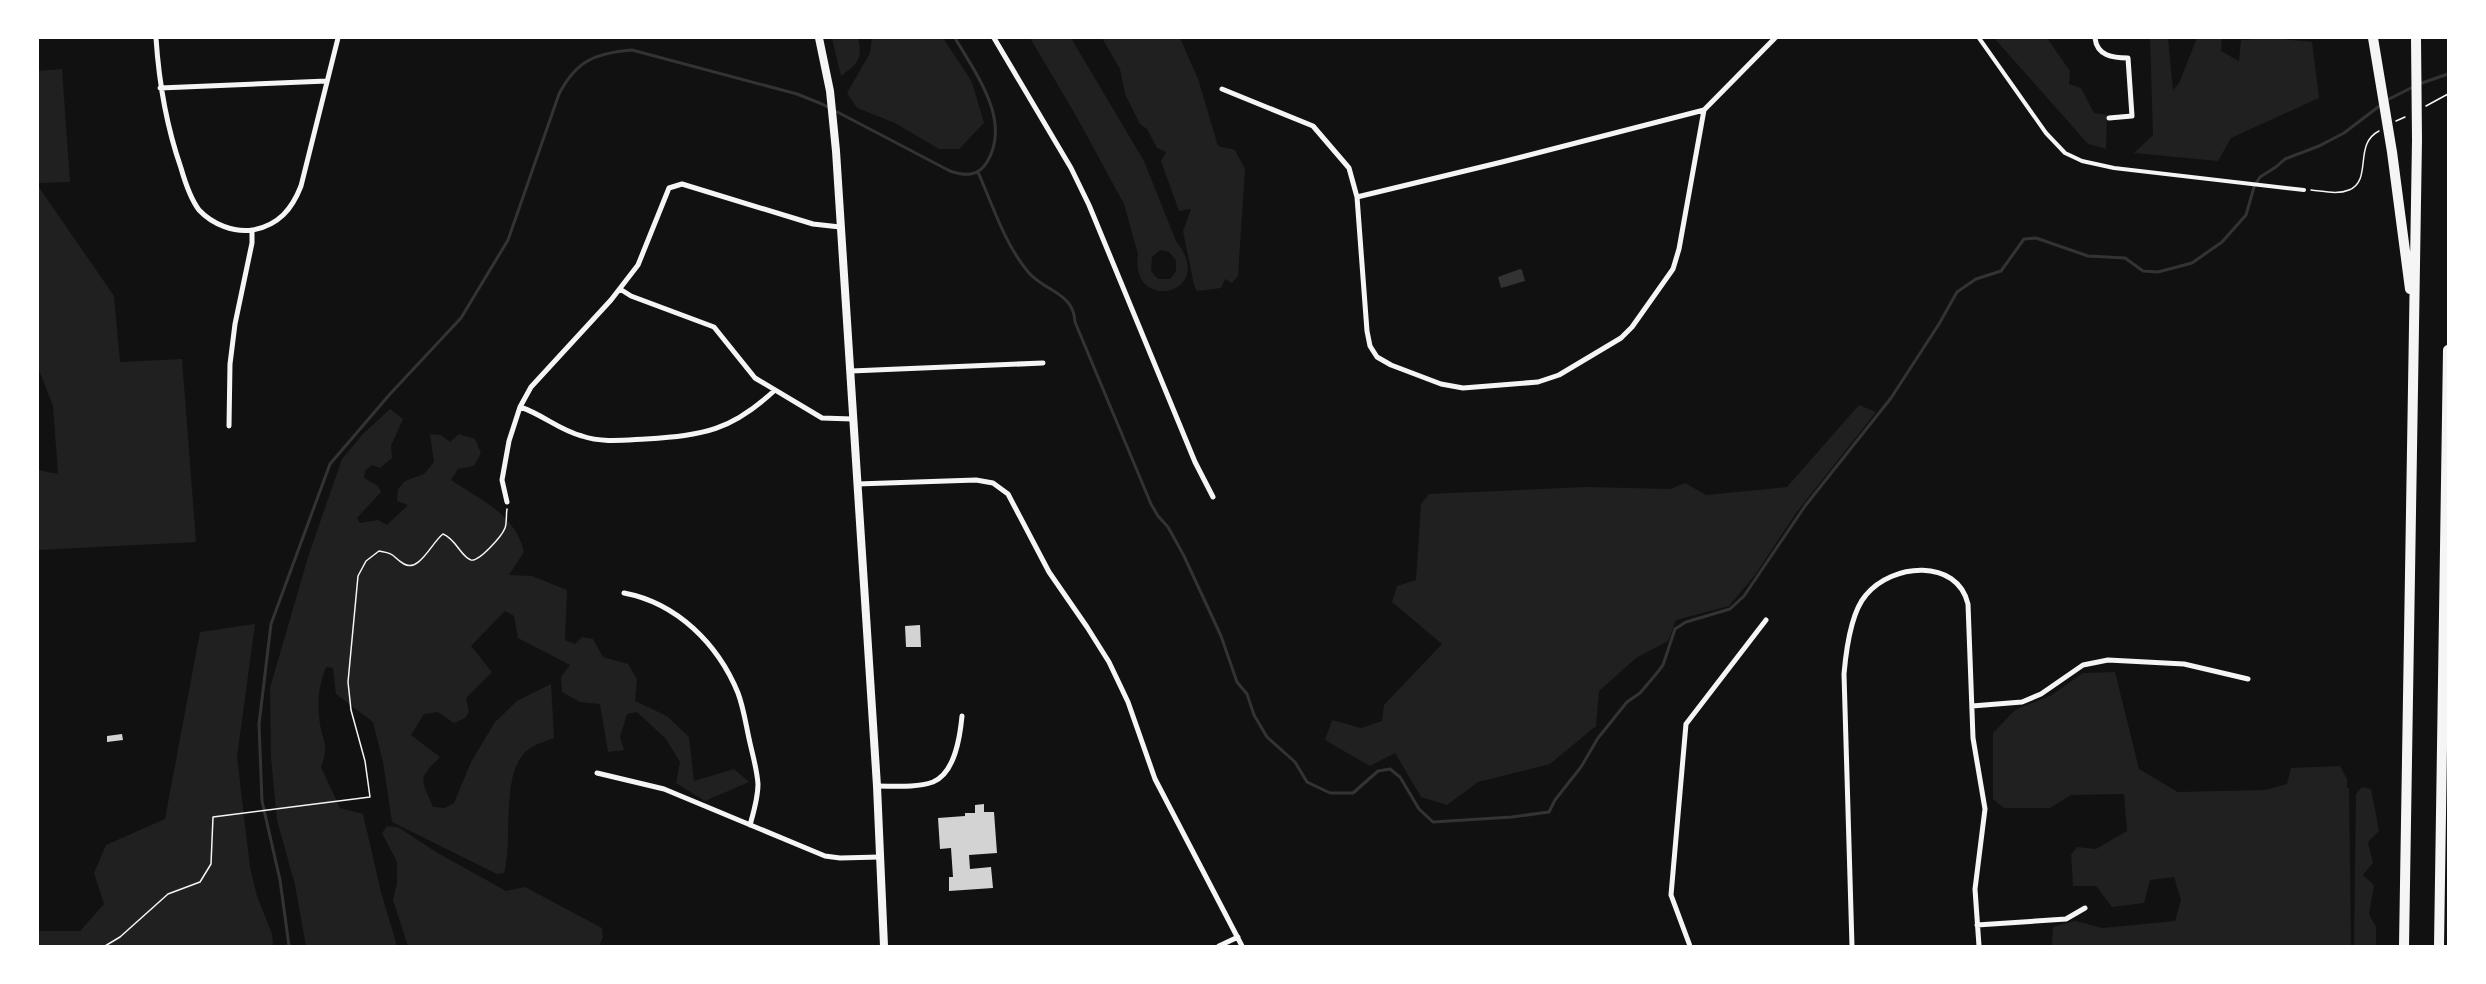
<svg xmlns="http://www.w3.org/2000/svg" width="2486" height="984" viewBox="0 0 2486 984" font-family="'Open Sans',sans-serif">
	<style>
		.green { fill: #202020; fill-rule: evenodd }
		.water { fill: #333 }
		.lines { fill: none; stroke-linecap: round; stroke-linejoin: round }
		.stream { stroke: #333; stroke-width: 3 }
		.building { fill: #d3d3d3 }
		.path { stroke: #f5f5f5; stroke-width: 1.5 }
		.pedestrian { stroke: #f5f5f5; stroke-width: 4 }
		.minor { stroke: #f5f5f5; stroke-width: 5 }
		.secondary { stroke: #f5f5f5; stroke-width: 8 }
		.motorway { stroke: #f5f5f5; stroke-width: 10 }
	</style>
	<rect width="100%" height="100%" fill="#111"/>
	<path class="green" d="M 832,38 L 858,38 C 863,59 858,63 841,76 Z
		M 872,38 L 943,38 L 972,82 L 984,123 L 959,149 L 939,149 L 895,123 L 857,108 L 847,93 L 870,53 Z
		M 1030,38 L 1071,38 L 1144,161 L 1176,241 C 1219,295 1129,314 1138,254 L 1124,204 L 1075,114 ZM 1160,250 L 1169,252 L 1176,260 L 1176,271 L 1170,279 L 1158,279 L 1151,271 L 1152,257 Z
		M 1102,38 L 1180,38 L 1198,79 L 1218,146 L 1235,150 L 1245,169 L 1238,276 L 1232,283 L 1225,279 L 1221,288 L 1197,291 L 1194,285 L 1183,231 L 1191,209 L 1179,211 L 1161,161 L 1166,152 L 1157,148 L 1147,129 L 1140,124 L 1125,94 L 1120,69 Z
		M 1994,38 L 2047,38 L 2070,71 L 2069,84 L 2081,88 L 2094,113 L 2107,115 L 2106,149 L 2088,144 Z
		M 2150,38 L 2168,38 L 2173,90 L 2179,83 L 2197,38 L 2222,38 L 2221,51 L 2239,61 L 2241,40 L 2272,38 L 2312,42 L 2319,98 L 2231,138 L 2218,161 L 2134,153 L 2153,135 Z
		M 62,69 L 70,182 L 38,183 L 38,71 Z
		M 38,186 L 114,296 L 120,362 L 182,359 L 196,542 L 38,550 L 38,470 L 58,474 L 53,406 L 38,367 Z
		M 1859,405 L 1876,412 L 1796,513 L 1755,575 L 1729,606 L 1676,620 L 1668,641 L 1636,658 L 1599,691 L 1596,726 L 1550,764 L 1478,782 L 1447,805 L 1421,797 L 1395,753 L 1370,766 L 1325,740 L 1332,720 L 1361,728 L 1382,721 L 1384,705 L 1442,644 L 1392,602 L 1397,586 L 1416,580 L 1421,504 L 1429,494 L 1586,487 L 1670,489 L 1685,483 L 1706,495 L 1787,487 Z
		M 390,409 L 403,419 L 391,446 L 392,458 L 380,468 L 372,465 L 365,471 L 364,478 L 378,486 L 381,492 L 357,518 L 360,523 L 378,520 L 387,525 L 408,505 L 397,501 L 398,489 L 405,481 L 424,474 L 434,462 L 430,434 L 441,435 L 450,442 L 459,434 L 475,439 L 481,453 L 474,466 L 458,469 L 451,480 C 481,500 516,515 524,552 L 509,575 L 532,576 L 567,590 L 565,640 L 575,644 L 582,637 L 593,639 L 603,657 L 628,664 L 637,679 L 635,701 L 667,716 L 689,737 L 694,781 L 734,769 L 749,782 L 705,801 L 676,783 L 680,762 L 666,739 L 637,712 L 627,714 L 620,737 L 624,750 L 608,752 L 600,704 L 580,702 L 562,692 L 561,677 L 570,665 L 518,638 L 514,616 L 505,611 L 471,646 L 492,672 L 466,698 L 469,712 L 465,718 L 454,723 L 438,712 L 424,714 L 411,735 L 440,757 C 417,780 421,778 433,807 L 445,808 L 454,803 L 471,762 L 495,722 L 517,701 L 551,684 L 554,738 C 547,741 539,743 532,747 C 498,766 514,841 504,873 L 497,874 L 392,822 L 383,762 L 373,722 L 336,694 L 333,668 L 326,667 C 320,683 317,698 319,715 C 320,739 331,742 321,767 L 340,808 L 363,814 L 381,892 L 397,946 L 306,946 L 295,885 L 277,820 L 271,758 L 270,688 L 308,557 L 342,459 L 363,434 Z
		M 255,624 L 237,757 L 250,867 L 257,896 L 272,934 L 273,946 L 38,946 L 38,931 L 80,931 L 104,904 L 94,873 L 106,845 L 165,819 L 200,632 Z
		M 2115,672 L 2139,769 L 2178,792 L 2265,790 L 2287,784 L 2291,768 L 2340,766 L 2347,779 L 2347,788 L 2349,788 L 2351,946 L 2052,946 L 2053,927 L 2075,921 L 2102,928 L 2175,921 L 2181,900 L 2174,877 L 2150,880 L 2144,903 L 2112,907 L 2096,886 L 2073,886 L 2071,855 L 2077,847 L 2096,849 L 2127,831 L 2124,794 L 2071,795 L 2050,808 L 2004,808 L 1993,799 L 1993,733 L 2015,710 L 2052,695 L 2083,673 Z
		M 2362,787 L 2371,789 L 2379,831 L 2368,842 L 2373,863 L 2363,875 L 2374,885 L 2369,914 L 2376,927 L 2376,946 L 2354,946 L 2356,794 Z
		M 387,826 L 398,827 L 436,852 L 506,891 L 525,887 L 602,928 L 603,937 L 599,946 L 408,946 L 393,900 L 397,883 L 397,862 L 382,833 Z"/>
	<path class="water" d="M 1520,269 L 1522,270 L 1525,281 L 1501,288 L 1498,277 Z"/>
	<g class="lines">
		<path class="stream" d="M 2419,84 L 2448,74
			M 2387,100 L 2413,87
			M 978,172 C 993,206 1005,245 1029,273 C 1046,292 1074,293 1075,322 L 1151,504 L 1158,516 L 1168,527 L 1184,556 L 1221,636 L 1237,682 L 1247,694 L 1254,715 L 1267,737 L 1295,762 L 1307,782 L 1330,793 L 1353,793 L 1378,771 L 1390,769 L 1400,777 L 1419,809 L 1433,822 L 1512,817 L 1549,812 L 1555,800 L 1581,767 L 1598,738 L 1627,702 L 1640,693 L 1657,673 L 1663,665 L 1675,629 L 1686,622 L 1730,609 L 1744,596 L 1805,506 L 1891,398 L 1939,324 L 1957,292 L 1976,279 L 2001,271 L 2024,239 L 2036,238 L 2088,256 L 2125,258 L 2143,271 L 2158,272 L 2192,263 L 2222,242 L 2246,215 L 2254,187 L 2260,177 L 2276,167 L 2285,159 L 2319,146 L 2344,133 L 2382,104
			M 289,946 L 280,880 L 262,801 L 259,724 L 271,624 L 330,464 L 390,394 L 461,318 L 508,240 L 559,94 C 576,61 595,53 632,50 L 797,94 L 822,104 L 950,171 C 965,176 978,177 987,162 C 1012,121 976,74 955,38"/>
	</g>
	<path class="building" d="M 920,625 L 921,647 L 906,647 L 905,626 Z
		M 122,734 L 123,740 L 107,742 L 107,736 Z
		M 984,804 L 984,812 L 994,812 L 997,853 L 969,855 L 970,869 L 991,867 L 993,888 L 949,891 L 949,877 L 953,877 L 951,848 L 940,849 L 938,818 L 965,816 L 965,813 L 975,813 L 975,805 Z"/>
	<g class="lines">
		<path class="path" d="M 2426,106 L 2448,94
			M 2396,121 L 2405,117
			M 2311,190 C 2323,191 2337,195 2349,190 C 2373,180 2353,144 2379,131
			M 105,946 L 120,937 L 168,894 L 200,882 L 211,864 L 213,817 L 370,797 L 365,761 L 351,710 L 348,682 L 358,576 L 366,561 L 379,551 C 397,554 391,556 404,564 C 419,573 432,542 443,534 C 456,539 461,557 471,560 C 479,562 502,536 505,528 C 507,523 506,514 507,509"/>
		<path class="pedestrian" d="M 1979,38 L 2046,133 L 2065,153 L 2082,161 L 2114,168 L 2304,190"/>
		<path class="minor" d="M 156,38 C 159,83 166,125 181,168 C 185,182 190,198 199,210 C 212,224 234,233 253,230 C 279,225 292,209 301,186 L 338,38
			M 994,38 L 1071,168 L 1089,205 L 1195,462 L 1213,497
			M 2095,38 C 2097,56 2113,58 2128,58 L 2132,116 L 2109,118
			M 160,88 L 327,81
			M 1222,89 L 1313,126 L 1349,168 L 1357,197 L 1502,162 L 1704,110 L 1775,38
			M 1357,197 L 1367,331 L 1370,346 L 1377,357 L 1391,365 L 1441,384 L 1463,388 L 1538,382 L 1559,375 L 1621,338 L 1632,327 L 1673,269 L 1679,249 L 1704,110
			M 620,289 L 631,296 L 714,327 L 755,378 L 822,418 L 852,419
			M 851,371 L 1043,363
			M 520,407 C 542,414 559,430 582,436 C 602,443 625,440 646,439 C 704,435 731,431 775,390
			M 229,426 L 230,364 L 235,324 L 252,243 L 252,230
			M 857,484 L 976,480 L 993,483 L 1008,494 L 1049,572 L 1087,627 L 1109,662 L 1128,702 L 1155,779 L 1242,946
			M 507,502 L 502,480 L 509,441 L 520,407 L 531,387 L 611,300 L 638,265 L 669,188 L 682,184 L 813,224 L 840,227
			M 624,593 C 677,603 718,644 738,693 C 744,709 746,726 750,743 C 753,756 757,770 758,784 C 758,798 754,811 750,825
			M 1972,706 L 2022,702 L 2041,694 L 2083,665 L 2108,660 L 2184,664 L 2248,679
			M 597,773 L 664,789 L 825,856 L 840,858 L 880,857
			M 877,786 C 895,786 916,788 933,782 C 955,773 960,737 962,716
			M 1977,925 L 2066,919 L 2085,908
			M 1219,946 L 1238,937
			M 1690,946 L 1671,895 L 1686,724 L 1766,620
			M 1852,946 L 1844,674 C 1846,651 1851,612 1866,595 C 1892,563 1957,558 1968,604 L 1973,738 L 1985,809 L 1975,889 L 1979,946"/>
		<path class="secondary" d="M 819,38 L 830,91 L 836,151 L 877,786 L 884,946"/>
		<path class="motorway" d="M 2373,38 L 2392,152 L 2410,289
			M 2404,946 L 2417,140 L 2416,38
			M 2439,946 L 2448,350"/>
	</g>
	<rect width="2486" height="984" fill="none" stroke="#ffffff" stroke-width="78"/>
</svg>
